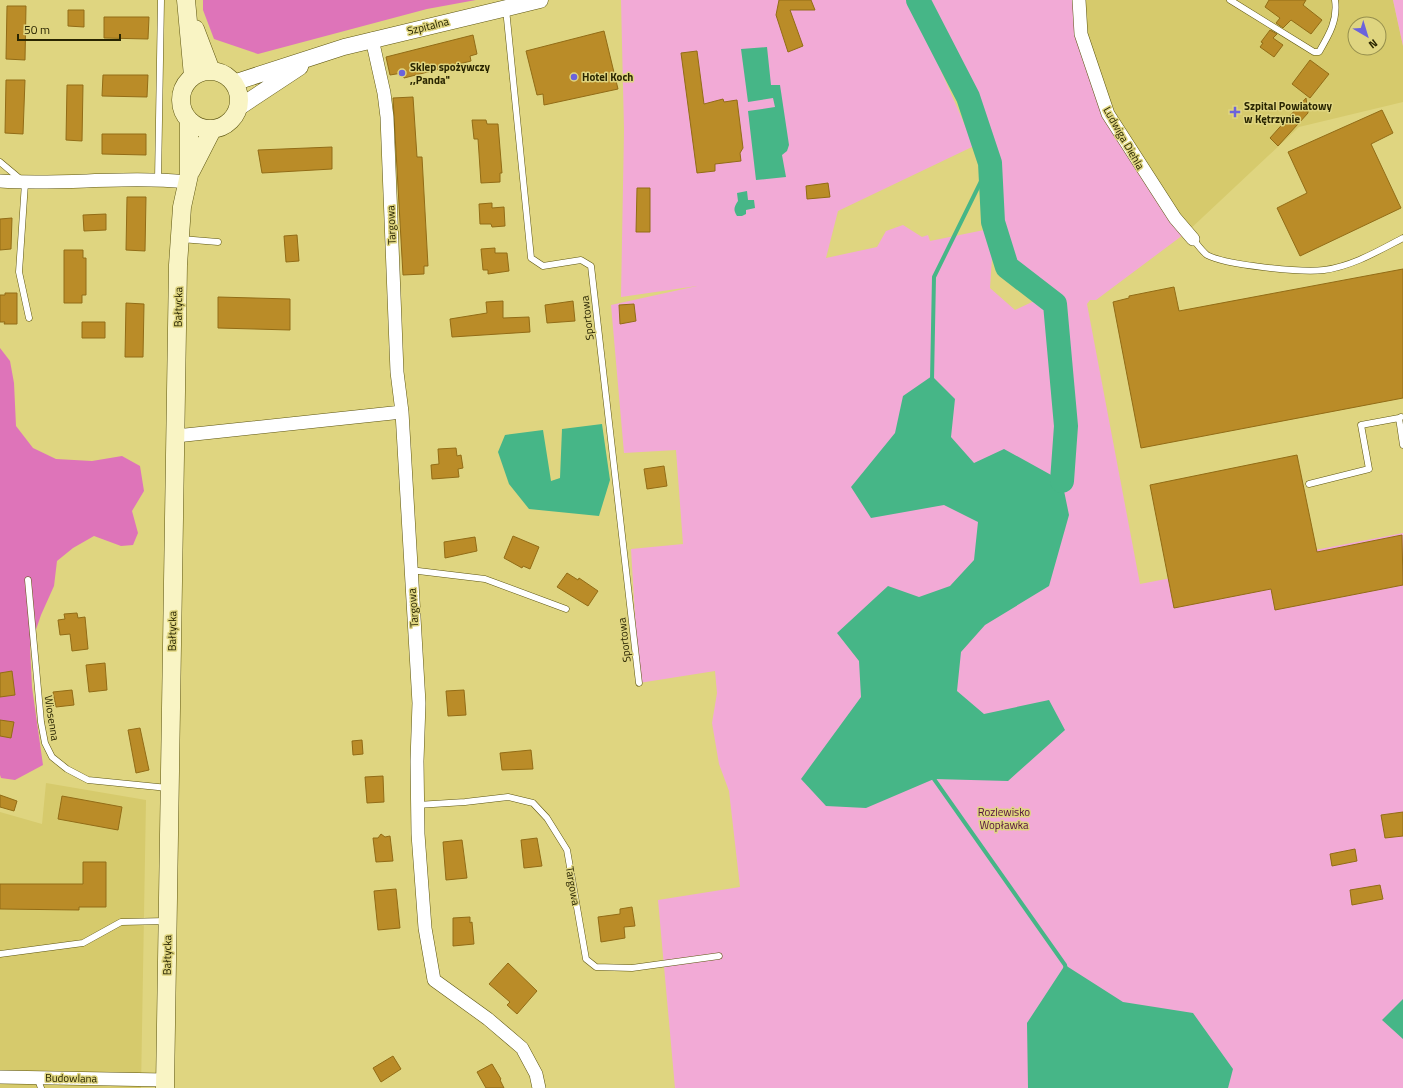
<svg xmlns="http://www.w3.org/2000/svg" width="1403" height="1088" viewBox="0 0 1403 1088" font-family="'Titillium Web',sans-serif">
	<style>
		.built { fill: #d6ca6c; fill-rule: evenodd }
		.green { fill: #f2aad6 }
		.forest { fill: #de74b9 }
		.water { fill: #46b687 }
		.lines { fill: none; stroke-linecap: round; stroke-linejoin: round }
		.stream { stroke: #46b687; stroke-width: 4 }
		.river { stroke: #46b687; stroke-width: 24 }
		.building { fill: #ba8c28; stroke: #926c16 }
		.service-casing { stroke: #5d5510; stroke-width: 7 }
		.minor-casing { stroke: #5d5510; stroke-width: 14 }
		.tertiary-casing { stroke: #5d5510; stroke-width: 17 }
		.secondary-casing { stroke: #5d5510; stroke-width: 19 }
		.service { stroke: #fff; stroke-width: 6 }
		.minor { stroke: #fff; stroke-width: 13 }
		.tertiary { stroke: #fff; stroke-width: 16 }
		.secondary { stroke: #f9f4c4; stroke-width: 18 }
		.poi-dot { fill: #6b63dc; stroke: #dfd580; stroke-width: 1.5 }
		.labels { text-anchor: middle; stroke-width: 3; stroke-linejoin: round; paint-order: stroke }
		.street-label { font-size: 11px; fill: #292501; stroke: #dfd580 }
		.poi-label { font-size: 11px; font-weight: bold; fill: #292501; stroke: #dfd580; text-anchor: start }
		.park-label { font-size: 11px; fill: #52103f; stroke: #dfd580 }
	</style>
	<rect width="100%" height="100%" fill="#dfd580"/>
	<path class="built" d="M 1078,0 L 1393,0 L 1403,46 L 1403,102 L 1299,127 L 1187,232 L 1097,91 ZM 1355,24 L 1379,24 L 1379,48 L 1355,48 Z
		M 46,783 L 146,800 L 141,1088 L 0,1088 L 0,812 L 42,824 Z"/>
	<path class="green" d="M 621,0 L 910,0 L 974,146 L 838,211 L 826,258 L 877,247 L 886,231 L 903,225 L 922,237 L 928,235 L 930,241 L 994,228 L 990,288 L 1015,310 L 1045,296 L 1007,267 L 993,222 L 990,163 L 968,97 L 918,0 L 1078,0 L 1097,91 L 1187,232 L 1096,300 L 1090,300 L 1087,304 L 1140,584 L 1403,533 L 1403,1088 L 675,1088 L 658,900 L 740,887 L 729,791 L 719,764 L 712,723 L 717,693 L 715,671 L 639,683 L 631,549 L 683,544 L 676,450 L 624,453 L 611,305 L 697,286 L 621,297 L 624,130 Z
		M 1393,0 L 1403,0 L 1403,46 Z"/>
	<path class="forest" d="M 203,0 L 476,0 L 427,9 L 258,54 L 214,39 L 203,10 Z
		M 0,348 L 10,361 L 14,383 L 16,426 L 33,448 L 56,459 L 92,461 L 122,456 L 140,466 L 144,491 L 132,511 L 138,533 L 133,545 L 121,546 L 94,536 L 73,548 L 57,561 L 54,586 L 41,615 L 30,647 L 32,687 L 43,765 L 15,780 L 1,778 L 0,775 Z"/>
	<path class="water" d="M 767,47 L 771,85 L 780,85 L 789,145 L 787,151 L 782,155 L 786,177 L 756,180 L 748,111 L 775,107 L 773,98 L 748,102 L 741,49 Z
		M 747,191 L 748,200 L 754,200 L 755,208 L 746,210 L 746,214 L 742,216 L 737,216 C 733,210 734,207 738,201 L 737,193 Z
		M 932,376 L 955,399 L 951,437 L 974,463 L 1004,449 L 1062,481 L 1069,515 L 1049,586 L 985,625 L 961,652 L 957,691 L 984,714 L 1049,700 L 1065,730 L 1008,781 L 934,779 L 866,808 L 826,806 L 801,779 L 861,697 L 859,661 L 837,633 L 888,586 L 919,597 L 950,586 L 974,560 L 978,522 L 944,505 L 871,518 L 851,487 L 895,433 L 903,396 Z
		M 602,424 L 610,480 L 599,516 L 529,509 L 509,484 L 498,452 L 505,435 L 543,430 L 551,481 L 560,478 L 562,429 Z
		M 1065,965 L 1123,1002 L 1193,1013 L 1233,1069 L 1228,1088 L 1028,1088 L 1027,1023 Z
		M 1403,999 L 1403,1039 L 1382,1020 Z"/>
	<g class="lines">
		<path class="stream" d="M 932,380 L 934,277 L 990,163
			M 934,775 L 934,779 L 1065,965 L 1066,970"/>
		<path class="river" d="M 918,0 L 968,97 L 990,163 L 993,222 L 1007,267 L 1055,304 L 1066,426 L 1062,481"/>
	</g>
	<path class="building" d="M 779,0 L 811,0 L 815,10 L 790,10 L 803,46 L 788,52 L 776,15 Z
		M 1269,0 L 1306,0 L 1303,5 L 1322,20 L 1311,34 L 1291,20 L 1283,28 L 1276,23 L 1280,18 L 1265,7 Z
		M 7,6 L 26,6 L 25,60 L 6,59 Z
		M 68,10 L 84,10 L 84,27 L 68,26 Z
		M 104,17 L 149,17 L 148,39 L 104,38 Z
		M 1270,30 L 1277,34 L 1273,38 L 1283,45 L 1274,57 L 1260,47 L 1263,43 L 1261,42 Z
		M 604,31 L 618,89 L 544,105 L 543,94 L 537,95 L 526,51 Z
		M 473,35 L 477,54 L 470,56 L 471,61 L 404,78 L 402,73 L 390,75 L 386,57 Z
		M 697,51 L 704,104 L 723,99 L 724,102 L 737,100 L 743,148 L 740,153 L 741,161 L 715,164 L 715,171 L 697,173 L 681,53 Z
		M 1310,60 L 1329,74 L 1310,98 L 1292,84 Z
		M 103,75 L 148,75 L 147,97 L 102,96 Z
		M 6,80 L 25,80 L 23,134 L 5,133 Z
		M 67,85 L 83,85 L 82,141 L 66,140 Z
		M 413,97 L 417,157 L 422,157 L 428,266 L 424,266 L 424,274 L 403,275 L 393,98 Z
		M 1306,98 L 1308,113 L 1278,146 L 1270,138 Z
		M 1382,110 L 1393,133 L 1371,144 L 1401,208 L 1300,256 L 1277,208 L 1307,193 L 1288,152 Z
		M 472,120 L 486,120 L 487,124 L 498,124 L 502,173 L 500,173 L 500,182 L 481,183 L 478,139 L 474,139 Z
		M 102,134 L 146,134 L 146,155 L 102,154 Z
		M 332,147 L 332,169 L 262,173 L 258,150 Z
		M 828,183 L 830,197 L 807,199 L 806,186 Z
		M 637,188 L 650,188 L 650,232 L 636,232 Z
		M 127,197 L 146,197 L 145,251 L 126,250 Z
		M 492,203 L 492,208 L 504,207 L 505,226 L 492,227 L 491,224 L 480,224 L 479,204 Z
		M 106,214 L 106,230 L 84,231 L 83,215 Z
		M 12,218 L 11,249 L 0,250 L 0,219 Z
		M 297,235 L 299,261 L 286,262 L 284,236 Z
		M 495,248 L 495,253 L 507,253 L 509,271 L 488,274 L 488,270 L 483,270 L 481,249 Z
		M 64,250 L 83,250 L 83,258 L 86,258 L 86,295 L 82,295 L 82,303 L 64,303 Z
		M 1403,269 L 1403,398 L 1141,448 L 1113,302 L 1129,298 L 1129,296 L 1174,287 L 1179,311 Z
		M 5,293 L 17,293 L 17,324 L 4,324 L 5,322 L 0,322 L 0,295 L 5,295 Z
		M 218,297 L 290,299 L 290,330 L 218,328 Z
		M 503,301 L 503,318 L 529,317 L 530,332 L 452,337 L 450,319 L 487,313 L 486,302 Z
		M 573,301 L 575,321 L 547,323 L 545,305 Z
		M 126,303 L 144,304 L 143,357 L 125,357 Z
		M 634,304 L 636,321 L 620,324 L 619,305 Z
		M 82,322 L 105,322 L 105,338 L 82,338 Z
		M 456,448 L 457,456 L 461,455 L 463,468 L 458,469 L 459,477 L 432,479 L 431,465 L 439,464 L 438,449 Z
		M 1297,455 L 1317,552 L 1402,535 L 1403,585 L 1275,610 L 1271,589 L 1174,608 L 1150,485 Z
		M 664,466 L 667,486 L 647,489 L 644,469 Z
		M 513,536 L 539,547 L 530,569 L 523,566 L 522,568 L 504,558 Z
		M 475,537 L 477,551 L 445,558 L 444,542 Z
		M 567,573 L 578,580 L 579,578 L 598,591 L 588,606 L 557,587 Z
		M 77,613 L 78,618 L 85,617 L 88,649 L 72,651 L 70,634 L 60,635 L 58,620 L 65,619 L 64,614 Z
		M 105,663 L 107,690 L 89,692 L 86,665 Z
		M 12,671 L 15,695 L 0,697 L 0,673 Z
		M 72,690 L 74,705 L 56,707 L 53,692 Z
		M 464,690 L 466,715 L 448,716 L 446,691 Z
		M 0,720 L 14,722 L 11,738 L 0,736 Z
		M 140,728 L 149,770 L 136,773 L 128,730 Z
		M 362,740 L 363,754 L 353,755 L 352,741 Z
		M 531,750 L 533,769 L 502,770 L 500,753 Z
		M 383,776 L 384,802 L 367,803 L 365,777 Z
		M 0,795 L 17,801 L 14,811 L 0,807 Z
		M 62,796 L 122,807 L 118,830 L 58,819 Z
		M 1403,812 L 1403,836 L 1385,838 L 1381,815 Z
		M 381,834 L 385,837 L 390,836 L 393,861 L 376,862 L 373,838 L 378,838 Z
		M 537,838 L 542,866 L 524,868 L 521,840 Z
		M 462,840 L 467,878 L 446,880 L 443,842 Z
		M 1355,849 L 1357,861 L 1332,866 L 1330,854 Z
		M 83,862 L 106,862 L 106,907 L 79,907 L 79,910 L 0,909 L 0,884 L 83,884 Z
		M 1380,885 L 1383,899 L 1352,905 L 1350,890 Z
		M 396,889 L 400,928 L 378,930 L 374,891 Z
		M 632,907 L 635,926 L 624,927 L 625,938 L 601,942 L 598,917 L 620,914 L 620,909 Z
		M 470,917 L 470,923 L 472,922 L 474,944 L 453,946 L 453,918 Z
		M 508,963 L 537,991 L 517,1014 L 507,1005 L 510,1002 L 489,984 Z
		M 393,1056 L 401,1069 L 381,1082 L 373,1068 Z
		M 492,1064 L 501,1079 L 500,1080 L 504,1088 L 486,1088 L 477,1072 Z"/>
	<g class="lines">
		<g class="service-casing">
			<path id="service" d="M 1230,0 L 1314,52 L 1319,52 C 1329,35 1338,20 1335,0
				M 506,9 L 531,258 L 543,266 L 581,260 L 591,266 L 639,683
				M 0,162 L 25,183 L 19,272 L 29,318
				M 158,180 L 161,0
				M 181,239 L 218,242
				M 1193,239 C 1197,244 1202,251 1207,255 C 1225,265 1303,273 1324,270 C 1353,266 1378,251 1403,238
				M 1401,417 L 1399,418 L 1403,445
				M 1309,484 L 1369,469 L 1361,425 L 1399,418
				M 410,570 L 485,579 L 566,609
				M 28,580 L 41,722 L 45,743 L 52,757 L 67,769 L 88,780 L 168,788
				M 417,805 L 465,802 L 508,797 L 533,803 L 547,818 L 567,850 L 586,959 L 596,967 L 632,968 L 719,956
				M 0,954 L 83,943 L 121,922 L 166,921
				M 37,1077 L 41,1088"/>
		</g>
		<g class="minor-casing">
			<path id="minor" d="M 1079,0 L 1081,34 L 1108,114 L 1175,218 L 1193,239
				M 0,181 C 62,185 125,176 187,182
				M 402,412 L 419,703 L 417,761 L 418,834 L 425,928 L 434,980 L 488,1019 L 522,1048 L 536,1074 L 539,1088
				M 176,436 L 402,412 L 397,372 L 387,117 L 384,93 L 372,39
				M 0,1077 L 165,1080"/>
		</g>
		<g class="tertiary-casing">
			<path id="tertiary" d="M 233,83 L 344,47 L 540,0
				M 238,108 L 300,67"/>
		</g>
		<g class="secondary-casing">
			<path id="secondary" d="M 186,0 L 193,76
				M 195,29 L 211,71
				M181 100a29 29 0 1 1 58 0a29 29 0 1 1-58 0Z
				M 191,171 L 212,130
				M 165,1088 L 178,265 L 182,207 L 189,175 L 189,122"/>
		</g>
		<use href="#service" class="service"/>
		<use href="#minor" class="minor"/>
		<use href="#tertiary" class="tertiary"/>
		<use href="#secondary" class="secondary"/>
	</g>
	<g class="poi-dot">
		<circle cx="402" cy="73" r="4"/>
		<circle cx="574" cy="77" r="4"/>
		<path d="M1233 106h4v4h4v4h-4v4h-4v-4h-4v-4h4z"/>
	</g>
	<g class="labels">
		<g class="street-label">
			<text transform="translate(428 26) rotate(-14)" y="4">Szpitalna</text>
			<text transform="translate(1124 138) rotate(60)" y="4">Ludwiga Diehla</text>
			<text transform="translate(391 225) rotate(-92)" y="4">Targowa</text>
			<text transform="translate(178 307) rotate(-89)" y="4">Bałtycka</text>
			<text transform="translate(587 318) rotate(-97)" y="4">Sportowa</text>
			<text transform="translate(413 608) rotate(-94)" y="4">Targowa</text>
			<text transform="translate(172 631) rotate(-89)" y="4">Bałtycka</text>
			<text transform="translate(624 640) rotate(-97)" y="4">Sportowa</text>
			<text transform="translate(52 718) rotate(81)" y="4">Wiosenna</text>
			<text transform="translate(573 886) rotate(80)" y="4">Targowa</text>
			<text transform="translate(167 955) rotate(-89)" y="4">Bałtycka</text>
			<text transform="translate(71 1078) rotate(1)" y="4">Budowlana</text>
		</g>
		<g class="poi-label">
			<text x="410" y="71">Sklep spożywczy<tspan x="410" dy="13">,,Panda"</tspan></text>
			<text x="582" y="81">Hotel Koch</text>
			<text x="1244" y="110">Szpital Powiatowy<tspan x="1244" dy="13">w Kętrzynie</tspan></text>
		</g>
		<g class="park-label">
			<text x="1004" y="816">Rozlewisko<tspan x="1004" dy="13">Wopławka</tspan></text>
		</g>
	</g>
	<g transform="translate(1367 36) rotate(142)"><circle r="19" fill="#dfd580" stroke="#968f4d"/>
	<path d="M0-3L7 15L0 10L-7 15Z" fill="#6b63dc"/>
	<text y="-6" font-size="11" font-weight="bold" text-anchor="middle" fill="#292501">N</text>
	</g>
	<path d="M18 34v6h102v-6" fill="none" stroke="#292501" stroke-width="2"/>
	<text x="24" y="34" font-size="12" fill="#292501" stroke="#dfd580" stroke-width="3" paint-order="stroke">50 m</text>
</svg>
